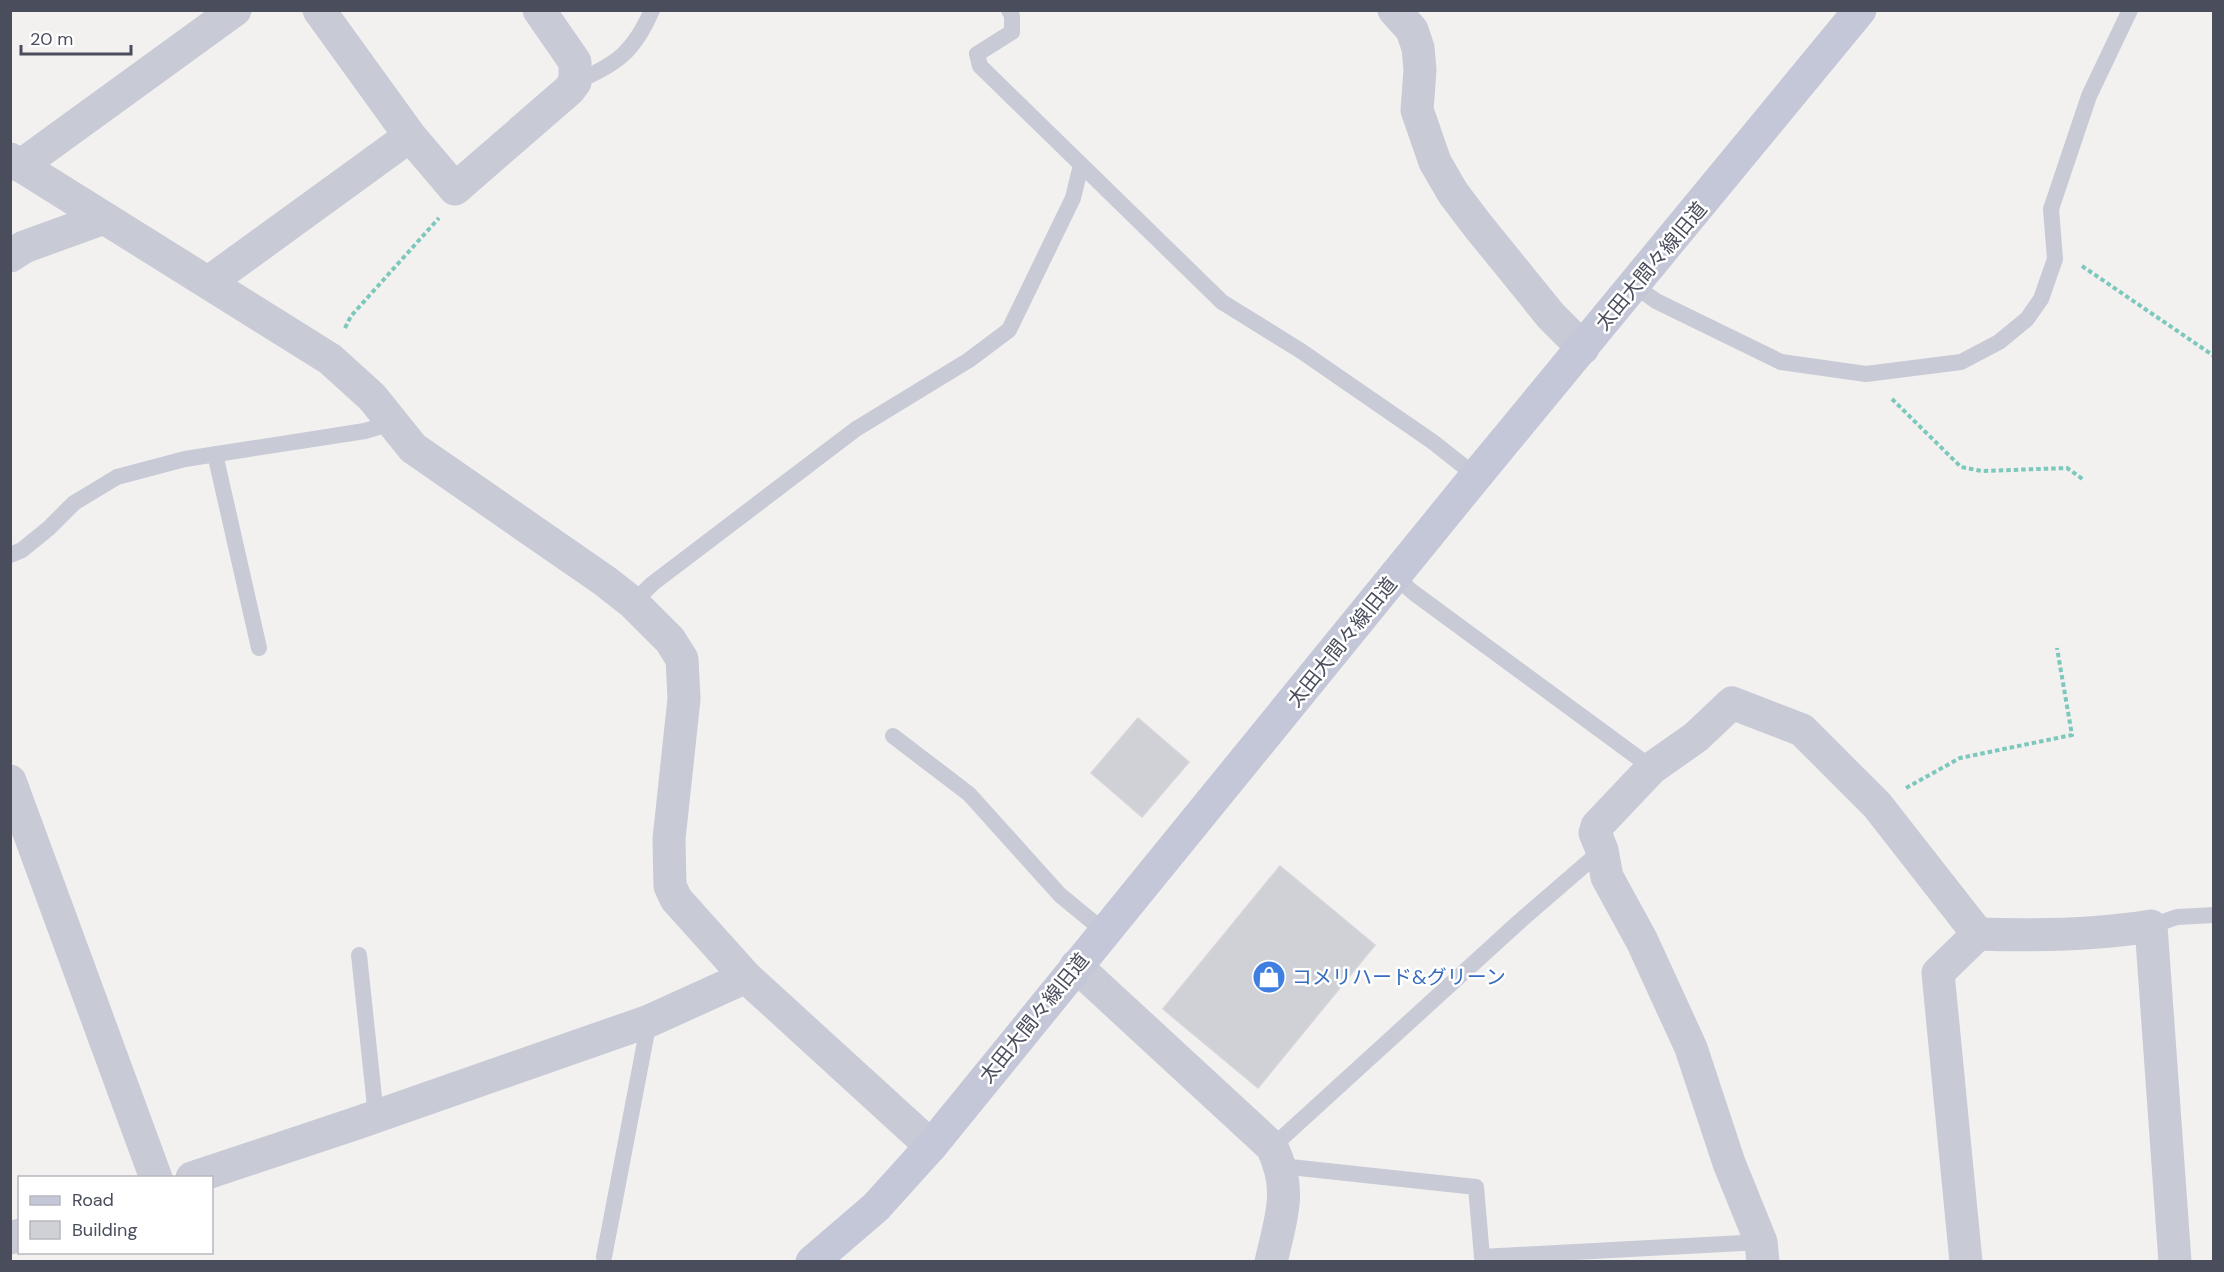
<svg xmlns="http://www.w3.org/2000/svg" width="2224" height="1272" viewBox="0 0 2224 1272" font-family="'DM Sans','Noto Sans JP',sans-serif">
	<style>
		.building { fill: #d0d1d7; stroke: #d5d4db; stroke-width: 1.5 }
		.lines { fill: none; stroke-linecap: round; stroke-linejoin: round }
		.path { stroke: #7cc8bc; stroke-width: 4; stroke-dasharray: 4.5 3; stroke-linecap: butt }
		.lane { stroke: #c8cad6; stroke-width: 16 }
		.street { stroke: #c8cad6; stroke-width: 33 }
		.secondary { stroke: #c4c7d7; stroke-width: 33 }
		.labels { text-anchor: middle; stroke-width: 5; stroke-linejoin: round; paint-order: stroke }
		.street-label { font-size: 20px; fill: #494d5c; stroke: #fff }
		.shop-label { font-size: 20px; fill: #366cbe; stroke: #fff; text-anchor: start }
	</style>
	<rect width="100%" height="100%" fill="#f2f1f0"/>
	<path class="building" d="M 1138,718 L 1189,762 L 1142,817 L 1091,773 Z
		M 1280,866 L 1375,945 L 1258,1088 L 1163,1009 Z"/>
	<g class="lines">
		<path class="path" d="M 2082,266 L 2214,356
			M 345,328 L 351,316 L 439,218
			M 1892,399 L 1961,467 L 1982,471 L 2067,468 L 2084,480
			M 1906,788 L 1960,758 L 2072,735 L 2057,648"/>
		<path class="lane" d="M 1009,10 L 1012,16 L 1012,32 L 977,54 L 980,66 L 1222,302 L 1301,351 L 1433,442 L 1476,476
			M 575,82 C 616,65 634,52 652,10
			M 1635,286 L 1656,301 L 1781,362 L 1866,374 L 1961,362 L 1999,342 L 2027,319 L 2041,299 L 2055,259 L 2051,209 L 2089,96 L 2130,10
			M 215,454 L 259,648
			M 10,555 L 22,550 L 49,528 L 74,503 L 117,477 L 185,459 L 365,431 L 391,423
			M 1395,577 L 1414,593 L 1652,768
			M 633,603 L 652,584 L 856,429 L 969,360 L 1009,330 L 1073,198 L 1081,165
			M 893,736 L 969,794 L 1060,895 L 1105,932
			M 2151,926 L 2177,917 L 2214,915
			M 359,955 L 376,1116
			M 1272,1147 L 1520,921 L 1602,850
			M 1281,1166 L 1476,1187 L 1482,1257 L 1761,1242
			M 604,1257 L 649,1021"/>
		<path class="street" d="M 319,10 L 410,136 L 455,189 L 569,90 L 575,82 L 575,62 L 539,10
			M 1394,10 L 1412,30 L 1418,48 L 1420,70 L 1417,110 L 1435,162 L 1453,193 L 1478,226 L 1551,316 L 1583,348
			M 10,159 L 330,359 L 372,397 L 413,448 L 605,581 L 633,603 L 670,640 L 682,659 L 684,699 L 669,839 L 670,886 L 676,899 L 746,977 L 931,1146
			M 20,166 L 235,10
			M 10,256 L 24,247 L 104,218
			M 209,282 L 410,136
			M 10,781 L 156,1178
			M 1076,966 L 1272,1147 C 1293,1191 1281,1217 1271,1262
			M 192,1178 L 357,1123 L 649,1021 L 746,977
			M 10,1238 L 20,1235
			M 1763,1262 L 1761,1242 L 1729,1163 L 1691,1048 L 1642,941 L 1607,877 L 1602,850 L 1595,833 L 1597,826 L 1652,768 L 1696,737 L 1732,703 L 1802,730 L 1877,805 L 1978,934
			M 1966,1262 L 1938,973 L 1978,934 C 2035,936 2095,935 2151,926 L 2175,1262"/>
		<path class="secondary" d="M 812,1262 L 876,1207 L 931,1146 L 1476,476 L 1860,10"/>
	</g>
	<defs>
		<g id="shop-disc" transform="scale(1.725)"><circle r="9.5" fill="#3f7fe0" stroke="#fff"/><path d="M-5-2.5h2.3a2.7 3.5 0 0 1 5.4 0H5L5.5 6h-11ZM-1.5-2.5h3a1.5 2.3 0 0 0-3 0Z" fill="#fff"/></g>
	</defs>
	<g fill-rule="evenodd">
		<use href="#shop-disc" x="1269" y="977"/>
	</g>
	<g class="labels">
		<g class="street-label">
			<text transform="translate(1651 266) rotate(-50)" y="7">太田大間々線旧道</text>
			<text transform="translate(1342 642) rotate(-51)" y="7">太田大間々線旧道</text>
			<text transform="translate(1034 1018) rotate(-51)" y="7">太田大間々線旧道</text>
		</g>
		<g class="shop-label">
			<text x="1292" y="984">コメリハード&amp;グリーン</text>
		</g>
	</g>
	<rect width="2224" height="1272" fill="none" stroke="#494d5c" stroke-width="24"/>
	<rect x="18" y="1176" width="195" height="78" fill="#ffffff" stroke="#b6b8be" stroke-width="1.5"/>
	<rect x="30" y="1196" width="30" height="9" fill="#c4c7d7" stroke="#b6b8be" stroke-width="1.5"/>
	<text x="72" y="1206" font-size="18" fill="#494d5c">Road</text>
	<rect x="30" y="1221" width="30" height="18" fill="#d0d1d7" stroke="#b6b8be" stroke-width="1.5"/>
	<text x="72" y="1236" font-size="18" fill="#494d5c">Building</text>
	<path d="M21 45v9h110v-9" fill="none" stroke="#494d5c" stroke-width="3"/>
	<text x="30" y="45" font-size="18" fill="#494d5c" stroke="#ffffff" stroke-width="4.5" paint-order="stroke">20 m</text>
</svg>
